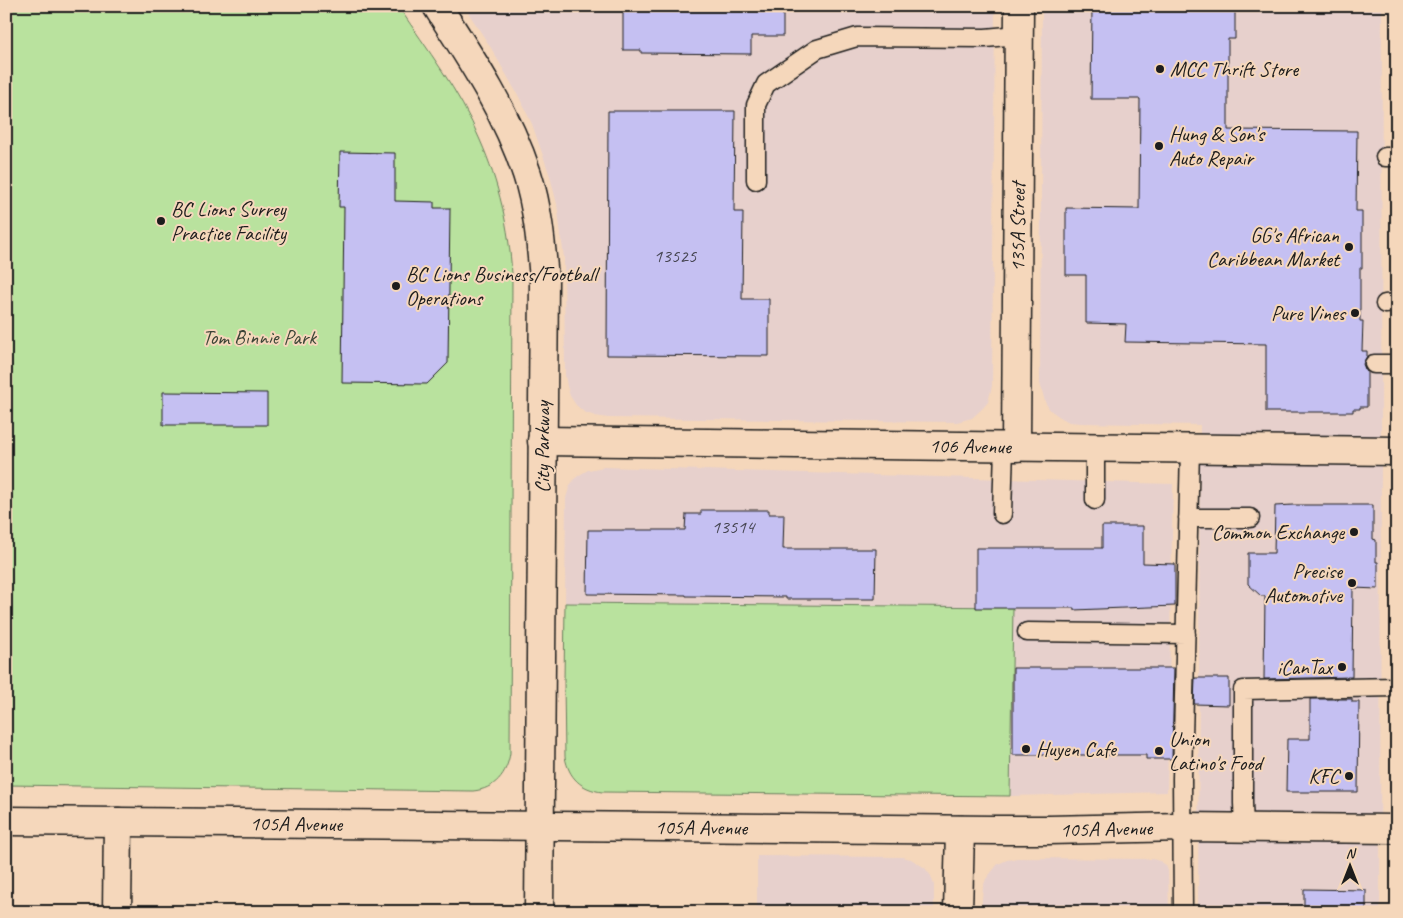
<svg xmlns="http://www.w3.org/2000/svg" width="1403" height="918" viewBox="0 0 1403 918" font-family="Caveat,sans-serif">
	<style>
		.built { fill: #e7d0cc }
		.green { fill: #b9e29e; stroke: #6a7f5d }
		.building { fill: #c5c0f2; stroke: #1c1c1c }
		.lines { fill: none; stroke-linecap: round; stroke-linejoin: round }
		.lane-casing { stroke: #1c1c1c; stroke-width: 21 }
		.street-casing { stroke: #1c1c1c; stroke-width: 31 }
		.secondary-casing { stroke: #1c1c1c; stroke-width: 31 }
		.lane { stroke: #f5d7bb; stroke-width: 18 }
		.street { stroke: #f5d7bb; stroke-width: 28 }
		.secondary { stroke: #f5d7bb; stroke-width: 28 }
		.poi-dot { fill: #1c1c1c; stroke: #f5d7bb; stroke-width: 2 }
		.labels { text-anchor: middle; stroke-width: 4; stroke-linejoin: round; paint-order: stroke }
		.number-label { font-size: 19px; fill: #464552 }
		.poi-label { font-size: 21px; fill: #1c1c1c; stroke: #f5d7bb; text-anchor: start }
		.street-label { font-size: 21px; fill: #1c1c1c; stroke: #f5d7bb }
		.park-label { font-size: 21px; fill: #3b4436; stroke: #f5d7bb }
	</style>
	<rect width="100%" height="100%" fill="#f5d7bb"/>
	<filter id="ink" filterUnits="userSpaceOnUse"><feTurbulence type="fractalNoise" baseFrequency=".02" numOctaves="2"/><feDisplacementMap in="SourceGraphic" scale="10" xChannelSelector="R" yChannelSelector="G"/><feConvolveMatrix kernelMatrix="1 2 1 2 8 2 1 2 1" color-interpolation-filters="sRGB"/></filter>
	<g filter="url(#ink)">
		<path class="built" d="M 464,6 L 995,6 L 992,386 L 988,402 L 983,408 L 972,418 L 957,422 L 608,418 L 595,416 L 584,412 L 576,405 L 570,396 L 567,386 L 565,375 L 564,258 L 557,204 L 550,176 L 532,124 L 518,95 L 491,48 Z
			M 1042,6 L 1382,6 L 1380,912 L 1198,912 L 1200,425 L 1081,423 L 1069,422 L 1060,417 L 1050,410 L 1045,402 L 1040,383 Z
			M 604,467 L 1173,484 L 1167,792 L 1010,796 L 1013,607 L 565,603 L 566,498 L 569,488 L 574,479 L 581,474 L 588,470 Z
			M 757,856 L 902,857 L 911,859 L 925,868 L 931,876 L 934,885 L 934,912 L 757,912 Z
			M 1017,858 L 1152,859 L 1160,861 L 1166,865 L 1168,871 L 1169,912 L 981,912 L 983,887 L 986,879 L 998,864 L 1007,860 Z"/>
		<path class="green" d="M 6,6 L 398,6 C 427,49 460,92 480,140 C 499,183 509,228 512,274 L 510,753 C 507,774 495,789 473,791 L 6,785 Z
			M 565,603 L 1013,607 L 1010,796 L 602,792 C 581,789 569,778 565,757 L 564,682 Z"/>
		<path class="building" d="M 623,6 L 783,6 L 783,36 L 751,36 L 751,54 L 641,53 L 641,50 L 623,50 Z
			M 1092,6 L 1235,6 L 1235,39 L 1228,39 L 1228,130 L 1357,131 L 1356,211 L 1362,211 L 1362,268 L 1360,268 L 1360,321 L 1363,321 L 1362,351 L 1367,351 L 1367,356 L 1363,364 L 1365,369 L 1367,372 L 1367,407 L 1360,407 L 1360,409 L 1353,409 L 1353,412 L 1266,412 L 1266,344 L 1125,342 L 1126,324 L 1086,323 L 1086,275 L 1066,275 L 1066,208 L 1139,209 L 1140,99 L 1091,99 Z
			M 608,111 L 735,111 L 734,212 L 743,212 L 742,299 L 769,299 L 769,356 L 607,355 Z
			M 340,152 L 395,153 L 395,201 L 434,202 L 434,208 L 450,208 L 448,363 L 427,384 L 342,383 L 344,207 L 339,207 Z
			M 163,392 L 267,393 L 267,425 L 163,425 Z
			M 1293,505 L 1373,505 L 1373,539 L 1376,540 L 1376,562 L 1378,562 L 1378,589 L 1353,588 L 1352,677 L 1264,679 L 1265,596 L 1261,596 L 1248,584 L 1248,553 L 1274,553 L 1275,506 Z
			M 701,510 L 769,510 L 769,514 L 784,514 L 783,549 L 876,549 L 875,599 L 786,599 L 786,597 L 686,596 L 686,595 L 587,594 L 588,530 L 685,530 L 686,514 L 701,514 Z
			M 1102,526 L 1143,526 L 1143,563 L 1175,564 L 1175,606 L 1074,610 L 1074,608 L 976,608 L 976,548 L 1102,548 Z
			M 1013,668 L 1174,668 L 1172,759 L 1146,759 L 1146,755 L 1013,755 Z
			M 1195,678 L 1229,678 L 1229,705 L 1194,704 Z
			M 1310,699 L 1352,699 L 1352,702 L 1359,702 L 1358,792 L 1286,792 L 1287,739 L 1310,739 Z
			M 1304,889 L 1366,890 L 1366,912 L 1304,912 Z"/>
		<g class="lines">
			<g class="lane-casing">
				<path id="lane" d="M 1385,157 L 1397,157
					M 756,180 L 756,105 L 766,84 L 817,49 L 857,37 L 985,38 L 1019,35
					M 1385,304 L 1397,303
					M 1374,364 L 1397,364
					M 1095,448 L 1095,500
					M 1002,514 L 1004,447
					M 1188,518 L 1250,518
					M 1027,632 L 1186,634
					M 1244,828 L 1243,803 L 1243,690 L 1397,687
					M 1183,912 L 1182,779 L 1190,449"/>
			</g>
			<g class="street-casing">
				<path id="street" d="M 117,912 L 118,822
					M 958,912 L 960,830"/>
			</g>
			<g class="secondary-casing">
				<g id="secondary">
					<path d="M 437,6 C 472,60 507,113 527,174 C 538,208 541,244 544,279 L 539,912"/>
					<path id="s1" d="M 542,441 L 1397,451"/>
					<path id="s2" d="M 1016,447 L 1019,6"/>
					<path id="s3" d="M 6,821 L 995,830 L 1049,830 L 1183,827 L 1397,829"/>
				</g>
			</g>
			<use href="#lane" class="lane"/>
			<use href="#street" class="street"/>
			<use href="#secondary" class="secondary"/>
		</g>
	</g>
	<g class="poi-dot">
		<circle cx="1160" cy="69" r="5"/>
		<circle cx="1159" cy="146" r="5"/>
		<circle cx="161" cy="221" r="5"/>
		<circle cx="1349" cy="247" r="5"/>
		<circle cx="396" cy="286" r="5"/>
		<circle cx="1355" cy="313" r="5"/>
		<circle cx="1354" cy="532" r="5"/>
		<circle cx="1352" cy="583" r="5"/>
		<circle cx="1342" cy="667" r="5"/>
		<circle cx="1026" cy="749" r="5"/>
		<circle cx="1159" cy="751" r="5"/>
		<circle cx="1349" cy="776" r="5"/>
	</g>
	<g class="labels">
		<g class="number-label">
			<text x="675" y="262">13525</text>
			<text x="733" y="533">13514</text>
		</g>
		<g class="poi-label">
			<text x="1170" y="76">MCC Thrift Store</text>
			<text x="1169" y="141">Hung &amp; Son's<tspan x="1169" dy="24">Auto Repair</tspan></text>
			<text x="171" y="216">BC Lions Surrey<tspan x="171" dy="24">Practice Facility</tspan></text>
			<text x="1339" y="242" text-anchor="end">GG's African<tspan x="1339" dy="24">Caribbean Market</tspan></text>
			<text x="406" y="281">BC Lions Business/Football<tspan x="406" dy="24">Operations</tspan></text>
			<text x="1345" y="320" text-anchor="end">Pure Vines</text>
			<text x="1344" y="539" text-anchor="end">Common Exchange</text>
			<text x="1342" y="578" text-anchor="end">Precise<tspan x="1342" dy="24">Automotive</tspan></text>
			<text x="1332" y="674" text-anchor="end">iCanTax</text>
			<text x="1169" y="746">Union<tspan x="1169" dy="24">Latino's Food</tspan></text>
			<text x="1036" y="756">Huyen Cafe</text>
			<text x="1339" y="783" text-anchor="end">KFC</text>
		</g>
		<g class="street-label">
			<text dy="7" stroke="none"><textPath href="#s2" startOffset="220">135A Street</textPath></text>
			<text dy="7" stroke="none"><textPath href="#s1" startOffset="428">106 Avenue</textPath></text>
			<text transform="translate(542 447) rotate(-90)" y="7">City Parkway</text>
			<text dy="7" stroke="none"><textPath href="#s3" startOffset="290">105A Avenue</textPath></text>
			<text dy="7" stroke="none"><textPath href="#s3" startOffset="695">105A Avenue</textPath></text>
			<text dy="7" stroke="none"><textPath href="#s3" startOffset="1100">105A Avenue</textPath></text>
		</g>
		<g class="park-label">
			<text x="259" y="344">Tom Binnie Park</text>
		</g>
	</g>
	<rect width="1403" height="918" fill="none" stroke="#f5d7bb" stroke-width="25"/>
	<rect x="12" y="12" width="1378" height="893" fill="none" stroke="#1c1c1c" stroke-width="2" filter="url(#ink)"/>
	<g transform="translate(1350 866)" stroke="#f5d7bb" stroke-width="4" paint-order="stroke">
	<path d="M0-4L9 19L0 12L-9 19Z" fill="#1c1c1c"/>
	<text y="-8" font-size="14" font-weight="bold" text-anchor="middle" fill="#1c1c1c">N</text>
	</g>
</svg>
